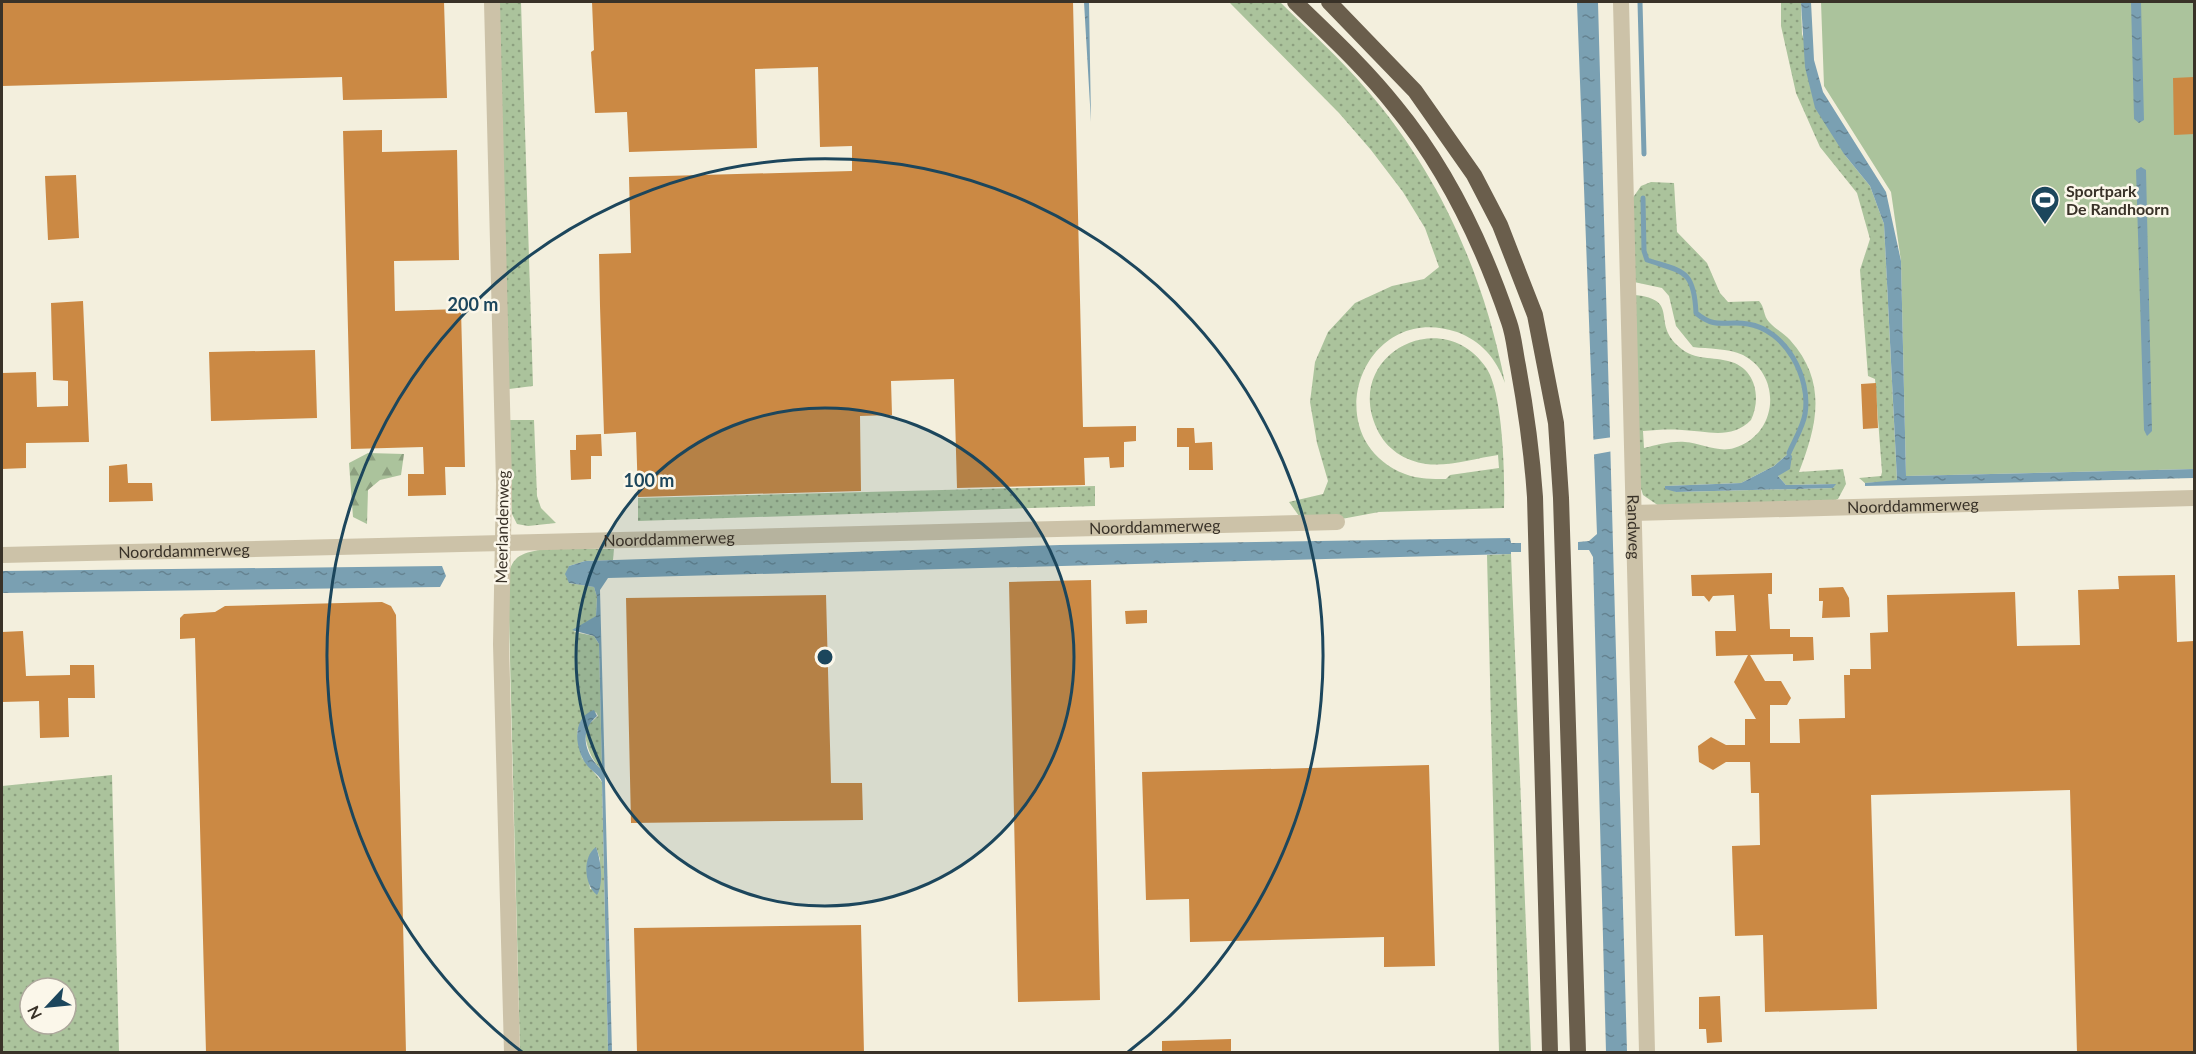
<svg xmlns="http://www.w3.org/2000/svg" width="2196" height="1054" viewBox="0 0 2196 1054" font-family="Lato,sans-serif">
	<style>
		.grass { fill: url(#grass-dots); fill-rule: evenodd }
		.forest { fill: url(#forest-firs) }
		.garden { fill: #abc39c }
		.water { fill: url(#water-ripples) }
		.pier { fill: #f3efdd }
		.lines { fill: none; stroke-linecap: round; stroke-linejoin: round }
		.stream { stroke: #7aa0b2; stroke-width: 5 }
		.building { fill: #cb8944 }
		.minor { stroke: #ccc2a8; stroke-width: 16 }
		.tertiary { stroke: #ccc2a8; stroke-width: 16 }
		.trunk { stroke: #6a5e4c; stroke-width: 16 }
		.ring { fill: none; stroke: #1c465c; stroke-width: 3 }
		.labels { text-anchor: middle; stroke-width: 5; stroke-linejoin: round; paint-order: stroke }
		.poi-label { font-size: 16px; font-weight: bold; fill: #393228; stroke: #fbf7ea; text-anchor: start }
		.street-label { font-size: 16px; fill: #393228; stroke: #fbf7ea }
		.centre { fill: #1c465c; stroke: #fbf7ea; stroke-width: 3 }
		.ring-label { font-size: 18px; text-anchor: middle; font-weight: bold; fill: #1c465c; stroke: #fbf7ea; stroke-width: 5; stroke-linejoin: round; paint-order: stroke }
	</style>
	<defs>
		<pattern id="grass-dots" width="8" height="8" patternUnits="userSpaceOnUse" patternTransform="scale(1.5)"><rect width="8" height="8" fill="#abc39c"/><path d="M2 2h.1M6 6h.1" fill="none" stroke="#8c9f7f" stroke-width="1.8" stroke-linecap="round"/></pattern>
		<pattern id="forest-firs" width="22" height="20" patternUnits="userSpaceOnUse" patternTransform="scale(1.5)"><rect width="22" height="20" fill="#abc39c"/><path d="M5 1l3.5 6h-7zM16 11l3.5 6h-7z" fill="#8c9f7f"/></pattern>
		<pattern id="water-ripples" width="26" height="14" patternUnits="userSpaceOnUse" patternTransform="scale(1.5)"><rect width="26" height="14" fill="#7aa0b2"/><path d="M2 4q2-2 4 0t4 0M15 11q2-2 4 0t4 0" fill="none" stroke="#658391"/></pattern>
	</defs>
	<rect width="100%" height="100%" fill="#f3efdd"/>
	<path class="grass" d="M 499,2 L 521,2 L 533,386 L 509,389 Z
		M 1229,2 L 1280,2 C 1309,31 1340,58 1366,89 C 1439,173 1484,275 1505,383 C 1496,358 1481,341 1457,332 C 1362,300 1314,438 1405,474 C 1418,479 1432,479 1446,479 L 1450,475 L 1499,468 L 1498,455 C 1476,458 1449,467 1426,464 C 1405,461 1386,449 1377,429 C 1342,355 1443,302 1487,369 C 1503,395 1505,476 1504,508 L 1379,512 L 1336,520 L 1299,516 L 1289,502 L 1323,494 L 1328,481 L 1317,443 L 1310,402 L 1315,362 L 1328,332 L 1355,303 L 1392,286 L 1424,279 L 1439,267 L 1425,228 L 1403,192 L 1371,150 L 1339,113 Z
		M 1781,2 L 1801,2 L 1802,34 L 1844,154 L 1870,186 L 1884,224 L 1897,481 L 1865,483 L 1859,478 L 1881,476 L 1882,472 L 1875,379 L 1868,376 L 1860,270 L 1870,239 L 1857,193 L 1820,147 L 1796,93 L 1781,26 Z
		M 1651,182 L 1674,183 L 1677,232 L 1707,263 L 1720,293 L 1728,302 L 1759,301 C 1765,307 1763,316 1769,322 C 1775,329 1784,333 1790,340 C 1828,382 1817,426 1799,472 L 1843,469 L 1846,484 L 1838,499 L 1831,502 L 1659,506 L 1643,495 L 1640,485 L 1635,295 C 1680,300 1652,321 1677,345 C 1693,361 1708,356 1728,361 C 1755,367 1762,397 1751,420 C 1732,440 1707,431 1682,430 C 1669,429 1656,430 1643,431 L 1644,448 C 1657,445 1671,441 1685,442 C 1701,443 1718,453 1734,448 C 1778,435 1783,376 1743,355 C 1728,348 1708,349 1693,347 L 1676,326 L 1669,296 L 1662,288 L 1634,282 L 1632,199 L 1641,186 ZM 1789,453 L 1778,476 L 1786,485 L 1835,484 L 1833,488 L 1676,492 L 1665,486 L 1741,483 L 1774,466 Z
		M 509,420 L 534,420 L 537,496 L 541,508 L 556,523 L 528,526 L 517,524 L 512,514 Z
		M 1095,486 L 1095,506 L 638,521 L 638,498 Z
		M 614,549 L 613,560 L 585,561 L 569,566 L 569,583 L 594,587 L 597,597 L 596,616 L 574,632 L 594,636 L 599,644 L 602,771 C 591,759 585,745 585,728 L 598,716 L 596,712 L 577,731 L 582,758 L 602,782 L 608,1052 L 520,1052 L 508,580 C 509,572 510,565 516,559 C 532,543 591,550 614,549 ZM 596,847 L 600,859 L 600,887 L 590,889 L 587,864 Z
		M 1511,554 L 1531,1052 L 1499,1052 L 1487,555 Z
		M 112,775 L 119,1052 L 2,1052 L 2,786 ZM 30,988 L 66,988 L 66,1024 L 30,1024 Z"/>
	<path class="forest" d="M 368,453 L 404,454 L 401,475 L 380,480 L 368,490 L 367,524 L 353,517 L 349,463 Z"/>
	<path class="garden" d="M 1821,2 L 2194,2 L 2194,469 L 1906,476 L 1901,261 L 1891,192 L 1824,86 Z"/>
	<path class="water" d="M 1084,2 L 1089,2 L 1091,122 Z
		M 1577,2 L 1598,2 L 1627,1052 L 1606,1052 L 1593,557 L 1589,550 L 1578,550 L 1578,542 L 1589,541 L 1597,534 Z
		M 1801,2 L 1811,2 L 1814,60 L 1823,92 L 1886,192 L 1901,261 L 1906,476 L 2194,469 L 2194,478 L 1865,486 L 1865,483 L 1897,480 L 1884,224 L 1870,186 L 1844,154 L 1815,108 L 1805,67 Z
		M 2131,2 L 2141,2 L 2144,120 L 2139,123 L 2134,119 Z
		M 2141,167 L 2146,170 L 2152,431 L 2147,436 L 2144,430 L 2136,170 Z
		M 1789,453 L 1792,456 L 1790,469 L 1778,476 L 1786,485 L 1836,484 L 1833,488 L 1676,492 L 1665,489 L 1665,486 L 1741,483 L 1774,466 Z
		M 1510,538 L 1511,543 L 1521,543 L 1521,552 L 1511,552 L 1511,554 L 608,578 L 600,590 L 612,1052 L 608,1052 L 602,782 C 599,774 591,771 586,764 C 575,748 571,718 594,710 L 597,716 C 578,732 585,755 602,770 L 599,644 L 594,636 L 572,630 L 596,616 L 597,597 L 594,587 L 569,583 L 565,574 L 569,566 L 585,561 L 1060,545 Z
		M 442,566 L 446,576 L 440,587 L 2,593 L 2,571 Z
		M 596,847 C 601,860 604,884 597,895 C 584,885 582,857 596,847 Z"/>
	<path class="pier" d="M 1613,437 L 1613,451 L 1591,455 L 1591,440 Z"/>
	<g class="lines">
		<path class="stream" d="M 1640,2 L 1644,154
			M 1643,198 L 1644,251 L 1647,260 C 1683,272 1694,269 1696,313 C 1716,330 1726,320 1748,324 C 1786,330 1811,378 1805,414 C 1803,427 1794,441 1789,453"/>
	</g>
	<path class="building" d="M 2,2 L 444,2 L 447,98 L 343,100 L 342,77 L 2,86 Z
		M 592,2 L 1073,2 L 1083,427 L 1136,426 L 1136,441 L 1124,442 L 1124,467 L 1110,468 L 1109,457 L 1084,458 L 1085,485 L 957,488 L 954,379 L 891,381 L 892,415 L 860,416 L 861,491 L 638,497 L 636,432 L 604,434 L 600,306 L 599,254 L 631,253 L 629,177 L 852,171 L 852,146 L 820,147 L 818,67 L 755,69 L 757,148 L 629,152 L 627,112 L 595,113 L 591,52 L 594,50 Z
		M 2194,77 L 2194,134 L 2174,135 L 2173,78 Z
		M 382,130 L 382,152 L 457,150 L 459,260 L 394,261 L 395,311 L 461,309 L 465,467 L 445,467 L 446,495 L 408,496 L 408,474 L 424,474 L 423,447 L 351,449 L 343,131 Z
		M 76,175 L 79,238 L 48,240 L 45,176 Z
		M 83,301 L 89,442 L 26,443 L 26,468 L 2,469 L 2,373 L 36,372 L 37,407 L 68,406 L 68,381 L 53,380 L 51,303 Z
		M 315,350 L 317,418 L 211,421 L 209,352 Z
		M 1876,383 L 1878,428 L 1863,429 L 1861,384 Z
		M 1177,428 L 1194,428 L 1195,443 L 1212,442 L 1213,470 L 1189,470 L 1189,447 L 1177,447 Z
		M 601,434 L 602,456 L 591,456 L 591,479 L 571,480 L 570,450 L 576,450 L 576,435 Z
		M 127,464 L 128,483 L 152,483 L 153,501 L 109,502 L 109,466 Z
		M 1772,573 L 1772,594 L 1768,594 L 1770,629 L 1790,629 L 1790,637 L 1813,637 L 1814,660 L 1793,661 L 1793,654 L 1750,655 L 1765,681 L 1781,681 L 1791,698 L 1787,705 L 1770,705 L 1770,743 L 1800,743 L 1799,719 L 1845,718 L 1844,675 L 1850,675 L 1850,669 L 1871,669 L 1870,633 L 1888,632 L 1887,595 L 2015,592 L 2017,646 L 2080,645 L 2078,590 L 2119,589 L 2118,576 L 2175,575 L 2177,642 L 2194,641 L 2194,1053 L 2077,1053 L 2070,790 L 1871,795 L 1877,1009 L 1765,1012 L 1763,935 L 1735,936 L 1732,846 L 1760,845 L 1759,793 L 1751,793 L 1750,762 L 1726,762 L 1713,770 L 1699,762 L 1698,746 L 1711,737 L 1726,745 L 1745,745 L 1745,719 L 1756,719 L 1734,682 L 1748,655 L 1716,656 L 1715,631 L 1736,631 L 1734,595 L 1713,596 L 1709,602 L 1704,596 L 1692,596 L 1691,575 Z
		M 1091,580 L 1100,1000 L 1018,1002 L 1009,582 Z
		M 1843,587 L 1849,598 L 1850,617 L 1822,618 L 1823,601 L 1819,601 L 1819,588 Z
		M 826,595 L 831,783 L 862,783 L 863,820 L 631,823 L 626,598 Z
		M 382,602 L 391,606 L 396,615 L 406,1053 L 206,1053 L 195,638 L 180,639 L 180,618 L 184,614 L 215,612 L 225,606 Z
		M 1147,610 L 1147,623 L 1126,624 L 1125,611 Z
		M 23,631 L 26,676 L 70,675 L 70,665 L 94,665 L 95,698 L 68,698 L 69,737 L 40,738 L 39,701 L 2,702 L 2,632 Z
		M 1429,765 L 1435,966 L 1384,967 L 1384,937 L 1190,942 L 1189,899 L 1146,900 L 1142,772 Z
		M 861,925 L 864,1053 L 637,1053 L 634,928 Z
		M 1720,996 L 1722,1042 L 1707,1043 L 1706,1029 L 1699,1029 L 1699,997 Z
		M 1231,1039 L 1231,1053 L 1162,1053 L 1162,1041 Z"/>
	<g class="lines">
		<g class="minor">
			<path id="s1" d="M 1621,2 L 1647,1052"/>
			<path id="s2" d="M 1633,513 L 2194,498"/>
			<path id="s3" d="M 503,543 L 1337,522"/>
		</g>
		<g class="tertiary">
			<path d="M 492,2 L 504,484 L 501,644 L 512,1052"/>
			<path id="s4" d="M 2,555 L 503,543"/>
		</g>
		<path class="trunk" d="M 1295,2 C 1329,35 1365,68 1395,106 C 1447,169 1483,245 1509,322 C 1514,336 1515,352 1518,366 C 1526,410 1532,453 1535,497 L 1550,1052
			M 1329,2 L 1415,91 L 1474,175 L 1500,225 L 1535,315 L 1556,423 L 1561,498 L 1578,1052"/>
	</g>
	<circle cx="825" cy="657" r="249" fill="#1c465c" fill-opacity=".12"/>
	<g class="ring">
		<circle cx="825" cy="657" r="249"/>
		<path d="M522 1052A498 498 0 1 1 1128 1052"/>
	</g>
	<defs>
		<g id="stadium-pin" transform="scale(1.5)"><path d="M0 17L-7.5 6A9.5 9.5 0 1 1 7.5 6Z" fill="#1c465c" stroke="#fbf7ea"/><path d="M0-5a6.5 5 0 1 0 0 10a6.5 5 0 1 0 0-10ZM-3.5-1.8h7v3.6h-7Z" fill="#fff"/></g>
	</defs>
	<g fill-rule="evenodd">
		<use href="#stadium-pin" x="2045" y="200"/>
	</g>
	<g class="labels">
		<g class="poi-label">
			<text x="2066" y="197">Sportpark<tspan x="2066" dy="18">De Randhoorn</tspan></text>
		</g>
		<g class="street-label">
			<text dy="6" stroke="none"><textPath href="#s2" startOffset="280">Noorddammerweg</textPath></text>
			<text transform="translate(502 527) rotate(-89)" y="6">Meerlandenweg</text>
			<text dy="6" stroke="none"><textPath href="#s3" startOffset="652">Noorddammerweg</textPath></text>
			<text dy="6" stroke="none"><textPath href="#s1" startOffset="525">Randweg</textPath></text>
			<text dy="6" stroke="none"><textPath href="#s3" startOffset="166">Noorddammerweg</textPath></text>
			<text dy="6" stroke="none"><textPath href="#s4" startOffset="182">Noorddammerweg</textPath></text>
		</g>
	</g>
	<circle cx="825" cy="657" r="9" class="centre"/>
	<g class="ring-label">
		<text x="473" y="311">200 m</text>
		<text x="649" y="487">100 m</text>
	</g>
	<rect width="2196" height="1054" fill="none" stroke="#393228" stroke-width="6"/>
	<g transform="translate(48 1006) rotate(244)"><circle r="28" fill="#fbf7ea" stroke="#ada89c" stroke-width="1.5"/>
	<path d="M0-4.5L10 22L0 15L-10 22Z" fill="#1c465c"/>
	<text y="-9" font-size="16" font-weight="bold" text-anchor="middle" fill="#393228">N</text>
	</g>
</svg>
